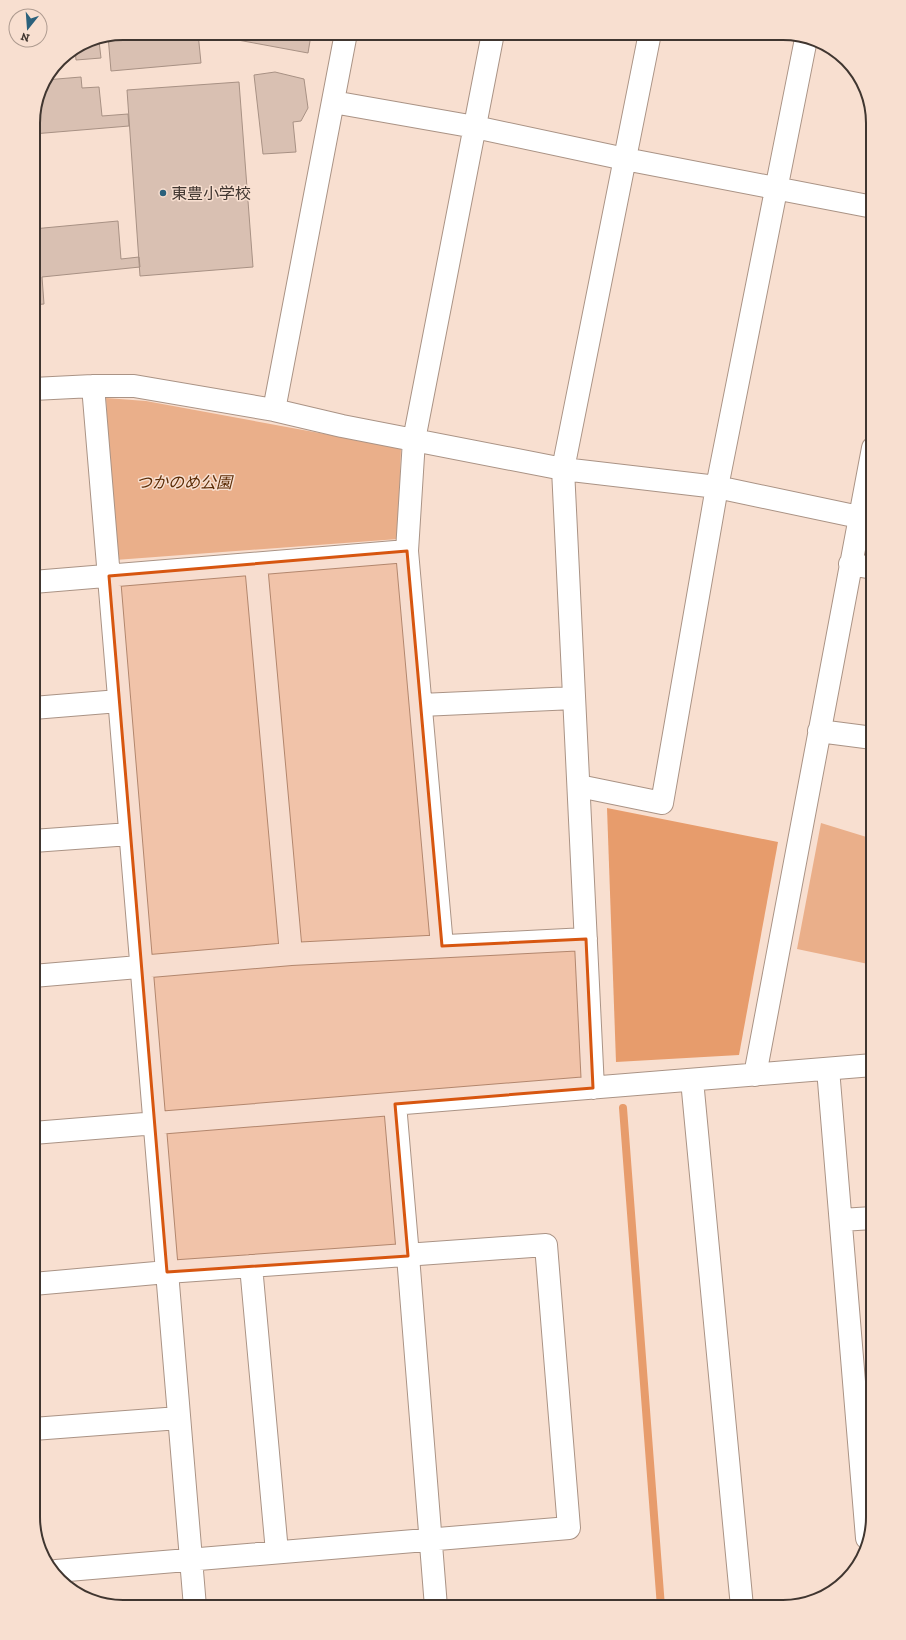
<svg xmlns="http://www.w3.org/2000/svg" width="906" height="1640" viewBox="0 0 906 1640" font-family="'Zilla Slab','Noto Sans JP',serif">
	<style>
		.green { fill: #eaaf8a }
		.water { fill: #e79c6c }
		.lines { fill: none; stroke-linecap: round; stroke-linejoin: round }
		.stream { stroke: #e79c6c; stroke-width: 8 }
		.building { fill: #d9c0b2; stroke: #a89184 }
		.street-casing { stroke: #aa9385; stroke-width: 24 }
		.street { stroke: #fff; stroke-width: 22 }
		.marked { fill: #d75610; fill-opacity: 0.2; stroke: #d75610; stroke-width: 3; stroke-linejoin: round }
		.poi-dot { fill: #2b617c; stroke: #f8dfd0; stroke-width: 1.5 }
		.labels { text-anchor: middle; stroke-width: 3; stroke-linejoin: round; paint-order: stroke }
		.poi-label { font-size: 16px; fill: #403630; stroke: #f8dfd0; text-anchor: start }
		.park-label { font-size: 16px; font-style: italic; fill: #5c2d07; stroke: #f8dfd0 }
		.rim { fill: none; stroke: #403630; stroke-width: 2 }
	</style>
	<rect width="100%" height="100%" fill="#f8dfd0"/>
	<path class="green" d="M 106,398 L 146,401 L 401,448 L 398,539 L 115,560 Z
		M 821,823 L 873,839 L 873,965 L 797,949 Z"/>
	<path class="water" d="M 607,808 L 778,842 L 739,1055 L 616,1062 Z"/>
	<g class="lines">
		<path class="stream" d="M 623,1108 L 661,1607"/>
	</g>
	<path class="building" d="M 123,33 L 198,33 L 201,63 L 111,71 L 108,36 Z
		M 227,33 L 300,33 L 311,35 L 308,53 L 227,38 Z
		M 99,41 L 101,58 L 76,60 L 75,49 L 85,42 Z
		M 275,72 L 304,79 L 308,108 L 301,121 L 293,122 L 296,152 L 263,154 L 254,75 Z
		M 81,77 L 82,88 L 99,87 L 102,116 L 128,114 L 129,126 L 33,134 L 33,117 L 40,88 L 45,80 Z
		M 239,82 L 253,267 L 140,276 L 127,90 Z
		M 118,221 L 121,259 L 139,257 L 140,267 L 42,277 L 44,304 L 33,305 L 33,229 Z"/>
	<g class="lines">
		<g class="street-casing">
			<path id="street" d="M 333,102 L 475,127 L 625,159 L 873,207
				M 93,386 L 195,1607
				M 33,389 L 93,386 L 134,386 L 274,410 L 342,426 L 563,469 L 717,487 L 859,517
				M 274,410 L 346,33
				M 256,564 L 291,954
				M 850,564 L 873,568
				M 33,582 L 407,551
				M 421,705 L 574,698
				M 33,708 L 119,701
				M 819,731 L 873,738
				M 579,786 L 662,803 L 717,487 L 806,39
				M 33,841 L 130,834
				M 442,946 L 407,551 L 414,440 L 493,33
				M 33,976 L 291,954 L 586,939
				M 828,1069 L 867,1538
				M 755,1075 L 873,448
				M 692,1080 L 742,1607
				M 593,1088 L 563,469 L 650,33
				M 395,1104 L 408,1256 L 436,1607
				M 33,1133 L 873,1065
				M 841,1220 L 873,1218
				M 251,1266 L 277,1552
				M 33,1284 L 167,1272 L 546,1245 L 569,1528 L 56,1571
				M 33,1429 L 179,1418"/>
		</g>
		<use href="#street" class="street"/>
	</g>
	<path class="marked" d="M 407,551 L 442,946 L 586,939 L 593,1088 L 395,1104 L 408,1256 L 167,1272 L 109,576 Z"/>
	<circle class="poi-dot" cx="163" cy="193" r="4"/>
	<g class="labels">
		<g class="poi-label">
			<text x="171" y="199">東豊小学校</text>
		</g>
		<g class="park-label">
			<text x="184" y="488">つかのめ公園</text>
		</g>
	</g>
	<path d="M0 0H906V1640H0ZM123 40H783A83 83 0 0 1 866 123V1517A83 83 0 0 1 783 1600H123A83 83 0 0 1 40 1517V123A83 83 0 0 1 123 40Z" fill="#f8dfd0" fill-rule="evenodd"/>
	<path class="rim" d="M123 40H783A83 83 0 0 1 866 123V1517A83 83 0 0 1 783 1600H123A83 83 0 0 1 40 1517V123A83 83 0 0 1 123 40Z"/>
	<g transform="translate(28 28) rotate(197)"><circle r="19" fill="#f8dfd0" stroke="#ae9b90"/>
	<path d="M0-3L7 15L0 10L-7 15Z" fill="#2b617c"/>
	<text y="-6" font-size="11" font-weight="bold" text-anchor="middle" fill="#403630">N</text>
	</g>
</svg>
